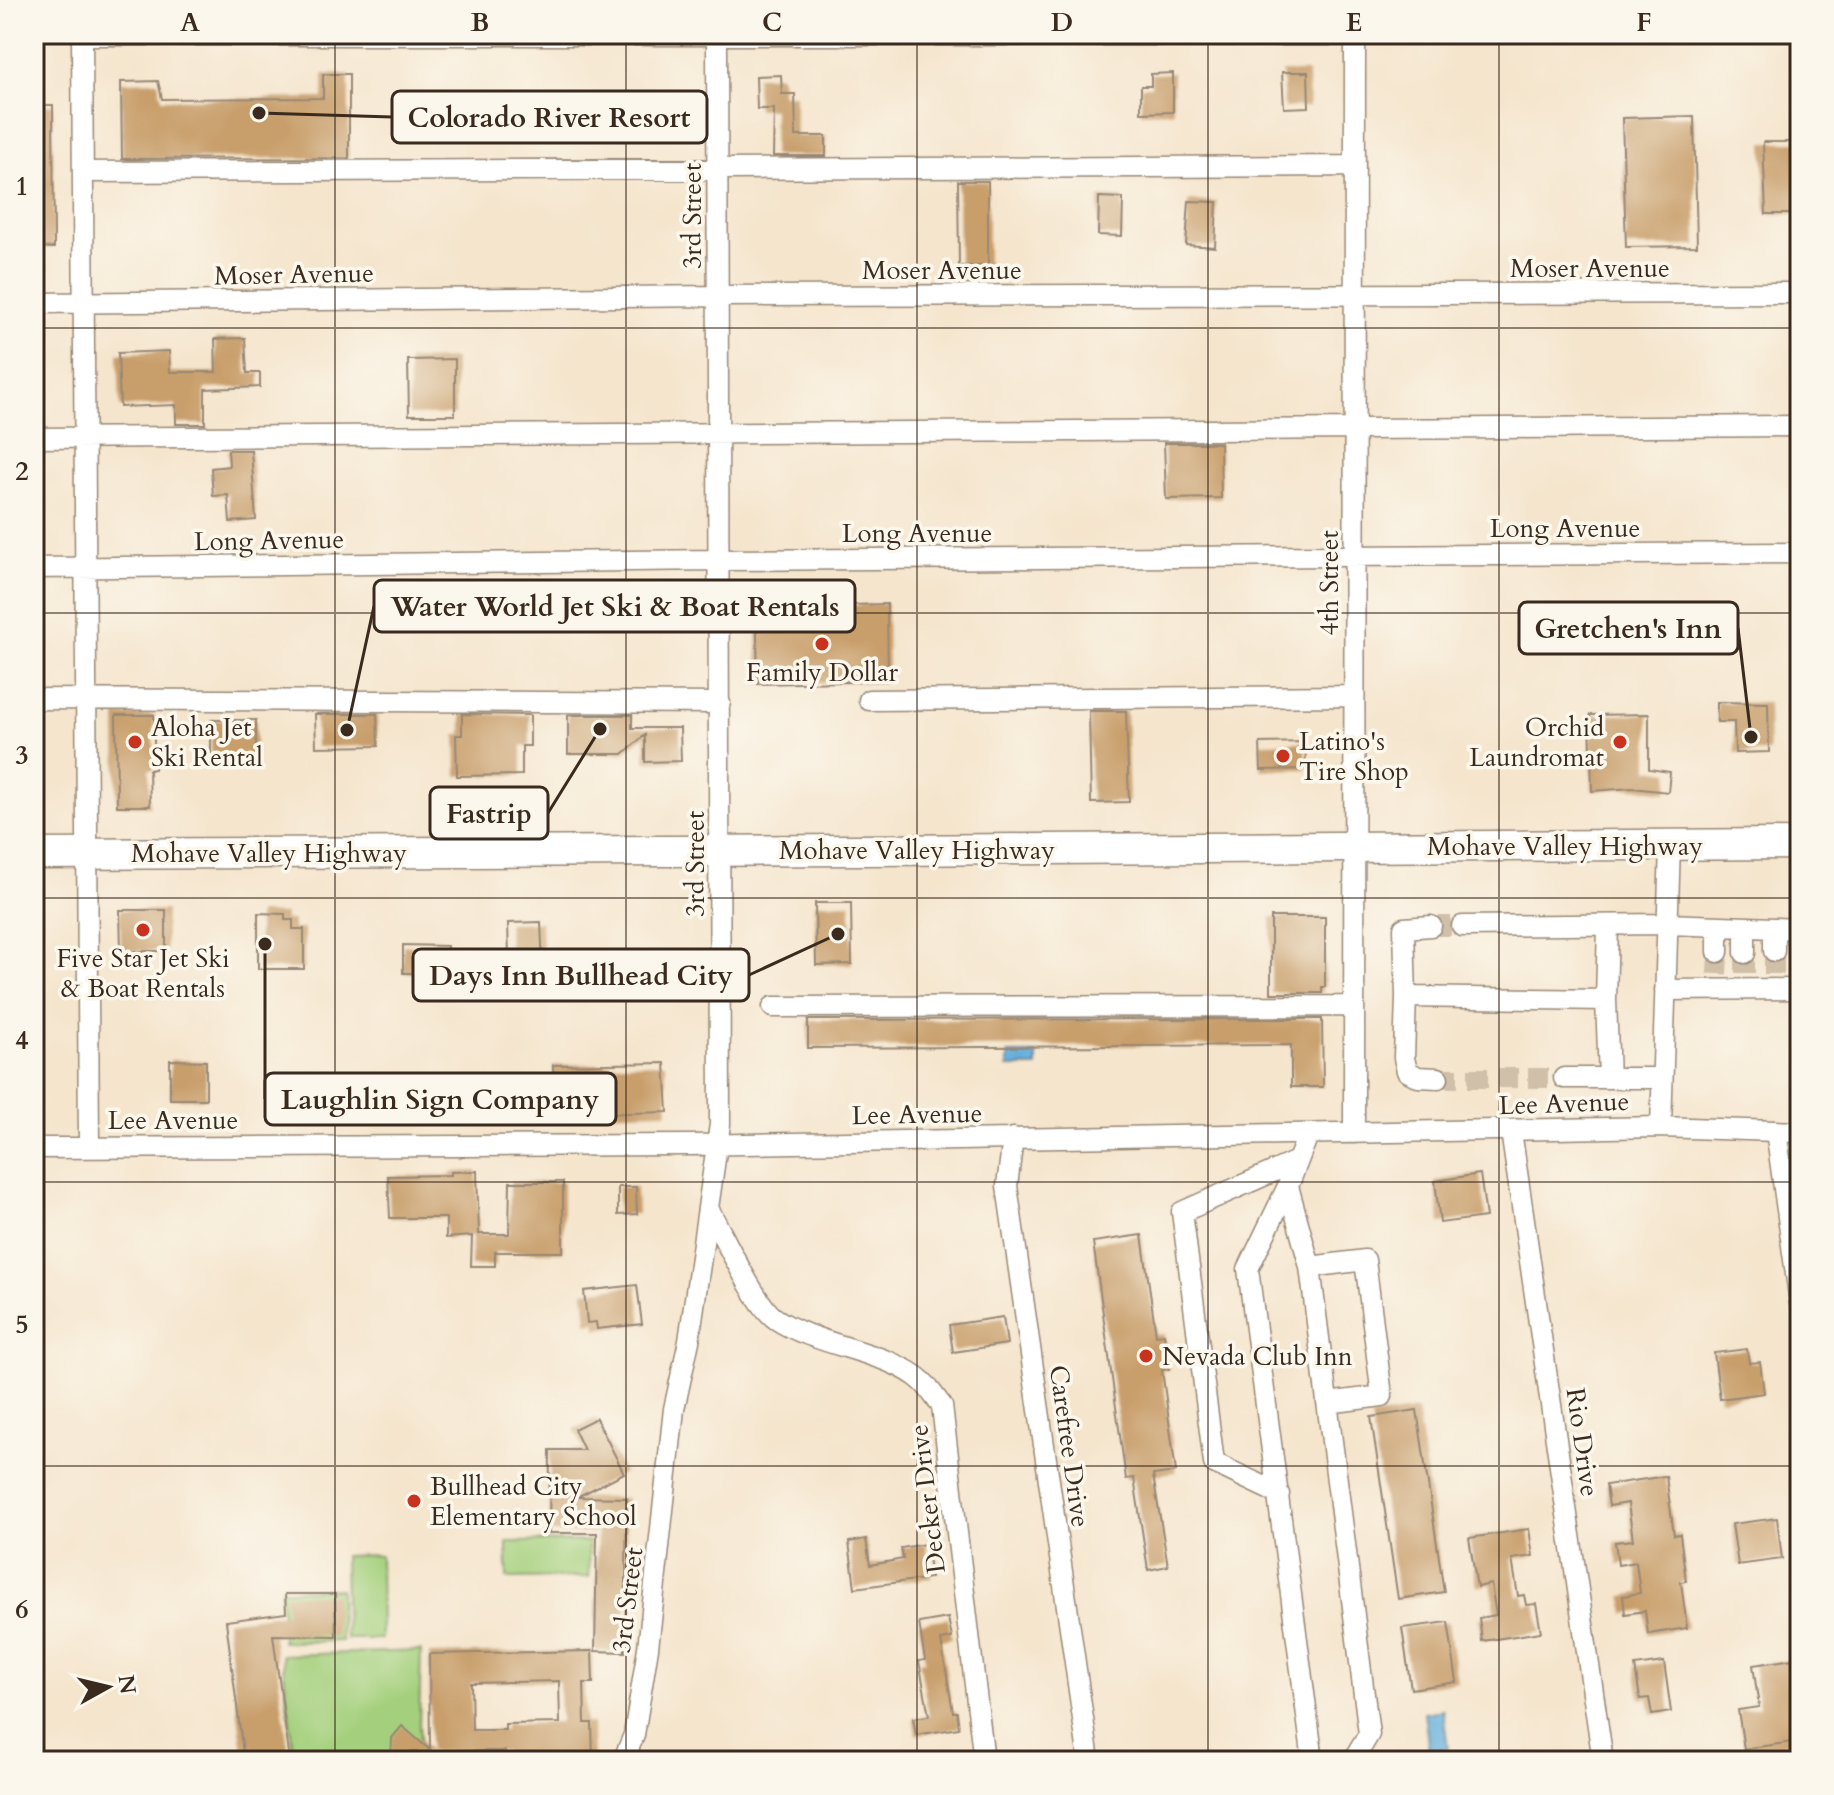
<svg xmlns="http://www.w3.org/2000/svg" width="1834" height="1795" viewBox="0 0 1834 1795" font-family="Cardo,serif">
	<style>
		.green { fill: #a4d07d; stroke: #707d4e; stroke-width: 2 }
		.water { fill: #64aedc; stroke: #506c7d; stroke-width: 2 }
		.building { fill: #c89e6a; fill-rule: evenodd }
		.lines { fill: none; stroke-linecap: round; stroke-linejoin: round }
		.minor-tunnel { stroke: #d0c0aa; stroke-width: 20; stroke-dasharray: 20 10; stroke-linecap: butt }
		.minor-casing { stroke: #988876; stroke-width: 23 }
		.highway-casing { stroke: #988876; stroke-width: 33 }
		.minor { stroke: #fff; stroke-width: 20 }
		.highway { stroke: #fff; stroke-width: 30 }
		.grid { fill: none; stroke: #3b2a1e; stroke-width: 2; stroke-opacity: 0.55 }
		.poi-dot { fill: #c8321e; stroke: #fbf7ec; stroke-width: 3 }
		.labels { text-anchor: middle; stroke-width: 7; stroke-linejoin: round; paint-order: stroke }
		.street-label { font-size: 26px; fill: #3b2a1e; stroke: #fbf7ec }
		.poi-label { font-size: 26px; fill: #3b2a1e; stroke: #fbf7ec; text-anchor: start }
		.leader { fill: none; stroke: #3b2a1e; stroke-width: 3 }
		.callout-dot { fill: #3b2a1e; stroke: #fbf7ec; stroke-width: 3 }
		.callout { fill: #fbf7ec; stroke: #3b2a1e; stroke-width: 3 }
		.callout-label { font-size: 28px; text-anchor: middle; font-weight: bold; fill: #3b2a1e }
		.neatline { fill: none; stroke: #3b2a1e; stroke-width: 3 }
		.grid-label { font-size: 26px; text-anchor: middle; font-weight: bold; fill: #3b2a1e }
	</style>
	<rect width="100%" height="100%" fill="#fbf7ec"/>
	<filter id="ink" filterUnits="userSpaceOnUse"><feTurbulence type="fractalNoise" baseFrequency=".0125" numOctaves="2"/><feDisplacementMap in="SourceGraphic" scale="16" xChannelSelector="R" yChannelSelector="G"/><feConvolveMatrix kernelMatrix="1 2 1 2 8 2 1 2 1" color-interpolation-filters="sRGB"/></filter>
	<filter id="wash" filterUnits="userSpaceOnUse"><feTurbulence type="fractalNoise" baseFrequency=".006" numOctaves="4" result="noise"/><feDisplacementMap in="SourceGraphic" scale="32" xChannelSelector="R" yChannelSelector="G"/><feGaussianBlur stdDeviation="1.8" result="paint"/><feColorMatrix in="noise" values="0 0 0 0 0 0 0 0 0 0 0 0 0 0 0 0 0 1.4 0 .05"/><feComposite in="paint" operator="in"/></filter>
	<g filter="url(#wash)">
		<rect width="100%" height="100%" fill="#f5e5cd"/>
		<path class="green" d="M 588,1541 L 589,1577 L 507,1578 L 507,1542 Z
			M 380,1555 L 381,1639 L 346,1639 L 344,1556 Z
			M 340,1589 L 341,1641 L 282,1642 L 281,1590 Z
			M 421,1651 L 419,1725 L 422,1761 L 294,1761 L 282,1655 Z"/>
		<path class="water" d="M 1008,1054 L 1037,1054 L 1037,1067 L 1008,1067 Z
			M 1443,1710 L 1448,1748 L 1429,1750 L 1424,1713 Z"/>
		<g id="blocks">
			<path class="building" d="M 1282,72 L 1308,72 L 1309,107 L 1284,108 Z
				M 1173,73 L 1173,112 L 1141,113 L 1141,86 L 1151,86 L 1151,74 Z
				M 323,74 L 349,74 L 349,158 L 122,159 L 121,82 L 158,81 L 162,99 L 323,98 Z
				M 781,75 L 782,94 L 795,94 L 796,136 L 826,136 L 826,156 L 773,156 L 774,109 L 757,109 L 756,76 Z
				M 34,105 L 53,105 L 54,248 L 34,247 Z
				M 1694,116 L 1697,246 L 1626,247 L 1622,118 Z
				M 1763,142 L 1800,142 L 1800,214 L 1766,214 Z
				M 958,181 L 988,181 L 988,266 L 959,266 Z
				M 1099,197 L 1123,198 L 1122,236 L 1098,235 Z
				M 1189,201 L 1217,202 L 1215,247 L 1186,245 Z
				M 245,338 L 247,373 L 260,373 L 260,387 L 205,389 L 205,424 L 176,424 L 176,405 L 120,407 L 118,353 L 169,351 L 170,372 L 216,372 L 215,339 Z
				M 455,359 L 455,415 L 409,415 L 408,360 Z
				M 1164,443 L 1220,443 L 1221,498 L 1166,499 Z
				M 228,450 L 251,450 L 256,520 L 230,522 L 228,495 L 213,496 L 211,468 L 229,466 Z
				M 816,584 L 816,606 L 887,604 L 888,681 L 758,684 L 756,586 Z
				M 1717,702 L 1768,703 L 1769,752 L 1735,753 L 1734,722 L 1717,722 Z
				M 1089,711 L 1126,711 L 1129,802 L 1091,803 Z
				M 315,714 L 377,714 L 378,746 L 316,747 Z
				M 462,714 L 530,715 L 530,746 L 522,746 L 522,775 L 457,776 L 456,735 L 462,735 Z
				M 1649,714 L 1649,769 L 1670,772 L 1668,792 L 1632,788 L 1592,791 L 1590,715 Z
				M 116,715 L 154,715 L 154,769 L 149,770 L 150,806 L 117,806 Z
				M 568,715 L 632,715 L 632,728 L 680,728 L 681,761 L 645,762 L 645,735 L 623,754 L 568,754 Z
				M 211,720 L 256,720 L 256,758 L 211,759 Z
				M 1305,742 L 1306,769 L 1261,770 L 1260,743 Z
				M 815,903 L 851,903 L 852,964 L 816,965 Z
				M 120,910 L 166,910 L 166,951 L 121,951 Z
				M 258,913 L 285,914 L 285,920 L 293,920 L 293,929 L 304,929 L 304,969 L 258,969 Z
				M 1271,917 L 1325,917 L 1325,987 L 1322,987 L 1322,993 L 1271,993 Z
				M 541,922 L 543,969 L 527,970 L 527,956 L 509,957 L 508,923 Z
				M 403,945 L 447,946 L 447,973 L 403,973 Z
				M 1322,1019 L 1323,1087 L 1291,1087 L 1291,1045 L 808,1048 L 808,1020 Z
				M 170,1060 L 206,1061 L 206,1099 L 170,1099 Z
				M 665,1063 L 668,1112 L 554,1115 L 553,1065 Z
				M 477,1171 L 479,1234 L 509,1234 L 510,1182 L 563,1182 L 563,1252 L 495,1252 L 495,1266 L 471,1266 L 472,1236 L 446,1238 L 446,1218 L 390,1218 L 388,1176 L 451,1175 L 451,1172 Z
				M 1480,1174 L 1486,1217 L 1440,1223 L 1435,1181 Z
				M 618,1187 L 636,1187 L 637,1214 L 618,1215 Z
				M 1142,1235 L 1156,1335 L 1164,1334 L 1169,1369 L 1162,1370 L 1176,1472 L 1153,1475 L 1168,1566 L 1148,1570 L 1134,1478 L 1126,1479 L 1093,1242 Z
				M 637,1285 L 642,1324 L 597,1329 L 596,1322 L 587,1323 L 584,1291 Z
				M 1003,1317 L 1007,1344 L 953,1352 L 949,1325 Z
				M 1747,1349 L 1749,1363 L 1760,1362 L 1764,1393 L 1720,1399 L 1714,1353 Z
				M 1417,1410 L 1444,1592 L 1398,1599 L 1371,1417 Z
				M 596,1418 L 624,1473 L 577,1497 L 627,1498 L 625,1652 L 595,1651 L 597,1533 L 549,1533 L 550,1450 L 584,1450 L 574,1429 Z
				M 1666,1476 L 1674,1535 L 1680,1534 L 1686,1581 L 1681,1582 L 1687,1628 L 1648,1634 L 1645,1611 L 1625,1614 L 1623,1596 L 1640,1593 L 1636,1562 L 1618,1565 L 1615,1542 L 1633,1540 L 1628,1503 L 1609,1506 L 1606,1485 Z
				M 1777,1518 L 1782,1559 L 1738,1565 L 1732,1524 Z
				M 1529,1529 L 1533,1556 L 1512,1559 L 1518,1596 L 1524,1595 L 1526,1605 L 1536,1604 L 1541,1632 L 1482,1641 L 1479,1618 L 1496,1615 L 1491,1584 L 1477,1587 L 1469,1538 Z
				M 866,1539 L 870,1565 L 903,1559 L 901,1548 L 926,1544 L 931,1578 L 855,1588 L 849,1542 Z
				M 285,1594 L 335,1594 L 336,1636 L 273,1635 L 290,1761 L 244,1761 L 226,1621 L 286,1613 Z
				M 948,1618 L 952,1638 L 941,1640 L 953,1712 L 957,1712 L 959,1728 L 916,1735 L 913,1718 L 929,1716 L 919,1661 L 925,1660 L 919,1623 Z
				M 1448,1622 L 1457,1682 L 1411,1689 L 1402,1628 Z
				M 592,1651 L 593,1683 L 584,1683 L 585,1723 L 592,1723 L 593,1761 L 505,1761 L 505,1751 L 410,1752 L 410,1761 L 391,1761 L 392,1738 L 402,1726 L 430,1750 L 429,1654 ZM 559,1681 L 560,1723 L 505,1724 L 505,1730 L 472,1730 L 471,1683 Z
				M 1800,1658 L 1800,1734 L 1792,1735 L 1793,1742 L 1744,1749 L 1738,1710 L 1759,1707 L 1753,1665 Z
				M 1664,1662 L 1671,1712 L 1652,1715 L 1649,1698 L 1640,1699 L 1635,1666 Z"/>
		</g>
	</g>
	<g filter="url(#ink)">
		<use href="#blocks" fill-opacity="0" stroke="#988876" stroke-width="2"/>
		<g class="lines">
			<path class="minor-tunnel" d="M 1431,926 L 1462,926
				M 1745,953 L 1745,975
				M 1717,974 L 1718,952
				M 1774,974 L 1774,951
				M 1438,1078 L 1564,1078"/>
			<g class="minor-casing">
				<path id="minor" d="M 82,34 L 89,1147
					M 82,35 L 1355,35
					M 83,172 L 1355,166
					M 34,303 L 718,296 L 1800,293
					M 34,438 L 1800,426
					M 34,568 L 719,560 L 1800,553
					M 34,699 L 720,703
					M 869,700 L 1354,696
					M 1431,926 L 1404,928 L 1406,997 L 1404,1058 L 1407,1071 L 1418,1077 L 1438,1078
					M 1462,926 L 1667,924 L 1800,929
					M 1745,927 L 1745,953
					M 1774,951 L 1774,928
					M 1718,952 L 1718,926
					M 1665,990 L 1800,989
					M 1406,997 L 1606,1000 L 1609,1078 L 1661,1078
					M 1606,1000 L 1608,925
					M 773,1007 L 1354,1006
					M 1564,1078 L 1609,1078
					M 1661,1127 L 1670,845
					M 1511,1131 L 1603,1761
					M 1776,1131 L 1800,1303
					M 1354,1133 L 1355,34
					M 1308,1135 L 1288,1186 L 1248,1269 L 1313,1761
					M 1013,1138 L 1007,1186 L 1089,1761
					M 34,1148 L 690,1145 L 1661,1127 L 1800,1132
					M 1288,1186 L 1310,1267 L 1369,1734 L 1353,1761
					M 709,1210 C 723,1235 756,1306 776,1319 C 816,1346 892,1352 923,1382 C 930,1389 936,1399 942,1406 L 984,1761
					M 1310,1267 L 1365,1260 L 1382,1396 L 1327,1403
					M 1279,1494 L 1214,1463 L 1182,1212 L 1297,1161
					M 623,1761 L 634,1735 L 648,1648 L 674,1409 L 689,1341 L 720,1124 L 717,34"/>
			</g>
			<g class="highway-casing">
				<path id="highway" d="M 34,854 C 623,851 1211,849 1800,844"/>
			</g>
			<use href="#minor" class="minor"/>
			<use href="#highway" class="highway"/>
		</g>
	</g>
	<path class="grid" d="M 335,34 L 335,1761M 626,34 L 626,1761M 917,34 L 917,1761M 1208,34 L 1208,1761M 1499,34 L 1499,1761M 34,328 L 1800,328M 34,613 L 1800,613M 34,898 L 1800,898M 34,1182 L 1800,1182M 34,1466 L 1800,1466"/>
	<g class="poi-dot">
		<circle cx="822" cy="644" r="8"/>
		<circle cx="135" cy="742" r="8"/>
		<circle cx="1620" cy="742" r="8"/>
		<circle cx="1283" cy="756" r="8"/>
		<circle cx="143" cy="930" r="8"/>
		<circle cx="1146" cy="1356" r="8"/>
		<circle cx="414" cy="1501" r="8"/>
	</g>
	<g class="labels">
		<g class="street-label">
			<text transform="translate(692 216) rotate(-90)" y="9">3rd Street</text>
			<text x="1590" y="277">Moser Avenue</text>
			<text x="942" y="279">Moser Avenue</text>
			<text transform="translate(294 274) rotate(-1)" y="9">Moser Avenue</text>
			<text x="1565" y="537">Long Avenue</text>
			<text x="917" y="542">Long Avenue</text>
			<text transform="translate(269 540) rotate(-1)" y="9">Long Avenue</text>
			<text transform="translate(1329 583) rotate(-90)" y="9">4th Street</text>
			<text x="1565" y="855">Mohave Valley Highway</text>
			<text x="917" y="859">Mohave Valley Highway</text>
			<text x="269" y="862">Mohave Valley Highway</text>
			<text transform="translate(695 864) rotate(-90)" y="9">3rd Street</text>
			<text transform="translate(1564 1103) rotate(-2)" y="9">Lee Avenue</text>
			<text transform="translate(917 1114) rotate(-1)" y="9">Lee Avenue</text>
			<text x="173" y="1129">Lee Avenue</text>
			<text transform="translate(1583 1442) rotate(82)" y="9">Rio Drive</text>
			<text transform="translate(1070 1446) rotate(82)" y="9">Carefree Drive</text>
			<text transform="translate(927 1499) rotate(-97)" y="9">Decker Drive</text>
			<text transform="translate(627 1600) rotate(-83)" y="9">3rd Street</text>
		</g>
		<g class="poi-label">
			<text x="822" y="681" text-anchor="middle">Family Dollar</text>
			<text x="151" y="736">Aloha Jet<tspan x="151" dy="30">Ski Rental</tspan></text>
			<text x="1604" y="736" text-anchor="end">Orchid<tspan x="1604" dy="30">Laundromat</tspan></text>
			<text x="1299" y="750">Latino's<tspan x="1299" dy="30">Tire Shop</tspan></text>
			<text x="143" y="967" text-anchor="middle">Five Star Jet Ski<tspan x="143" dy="30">&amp; Boat Rentals</tspan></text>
			<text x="1162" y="1365">Nevada Club Inn</text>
			<text x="430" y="1495">Bullhead City<tspan x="430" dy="30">Elementary School</tspan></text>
		</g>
	</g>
	<path class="leader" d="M259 113L392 117M347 730L374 606M1751 737L1738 628M600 729L548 813M838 934L749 975M265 944L265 1099"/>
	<g class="callout-dot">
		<circle cx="259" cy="113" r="8"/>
		<circle cx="347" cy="730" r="8"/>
		<circle cx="1751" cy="737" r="8"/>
		<circle cx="600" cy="729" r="8"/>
		<circle cx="838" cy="934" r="8"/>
		<circle cx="265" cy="944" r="8"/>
	</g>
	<g class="callout">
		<rect x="392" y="91" width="315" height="52" rx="8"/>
		<rect x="374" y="580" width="481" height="52" rx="8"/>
		<rect x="1519" y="602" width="219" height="52" rx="8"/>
		<rect x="430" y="787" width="118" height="52" rx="8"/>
		<rect x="413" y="949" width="336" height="52" rx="8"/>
		<rect x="265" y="1073" width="351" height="52" rx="8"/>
	</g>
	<g class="callout-label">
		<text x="549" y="127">Colorado River Resort</text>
		<text x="615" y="616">Water World Jet Ski &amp; Boat Rentals</text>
		<text x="1628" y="638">Gretchen's Inn</text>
		<text x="489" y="823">Fastrip</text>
		<text x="581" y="985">Days Inn Bullhead City</text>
		<text x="440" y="1109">Laughlin Sign Company</text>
	</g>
	<rect width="1834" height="1795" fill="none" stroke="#fbf7ec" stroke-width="88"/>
	<g transform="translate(108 1687) rotate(82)" stroke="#fbf7ec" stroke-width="6" paint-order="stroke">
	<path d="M0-6L14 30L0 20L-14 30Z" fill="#3b2a1e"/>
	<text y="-12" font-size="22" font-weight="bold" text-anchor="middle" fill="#3b2a1e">N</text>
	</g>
	<rect x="44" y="44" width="1746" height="1707" class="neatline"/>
	<g class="grid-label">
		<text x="190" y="31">A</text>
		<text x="480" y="31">B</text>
		<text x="772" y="31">C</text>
		<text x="1062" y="31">D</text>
		<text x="1354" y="31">E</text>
		<text x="1644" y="31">F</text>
		<text x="22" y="195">1</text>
		<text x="22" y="480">2</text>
		<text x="22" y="764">3</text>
		<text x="22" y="1049">4</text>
		<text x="22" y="1333">5</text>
		<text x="22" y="1618">6</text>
	</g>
</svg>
